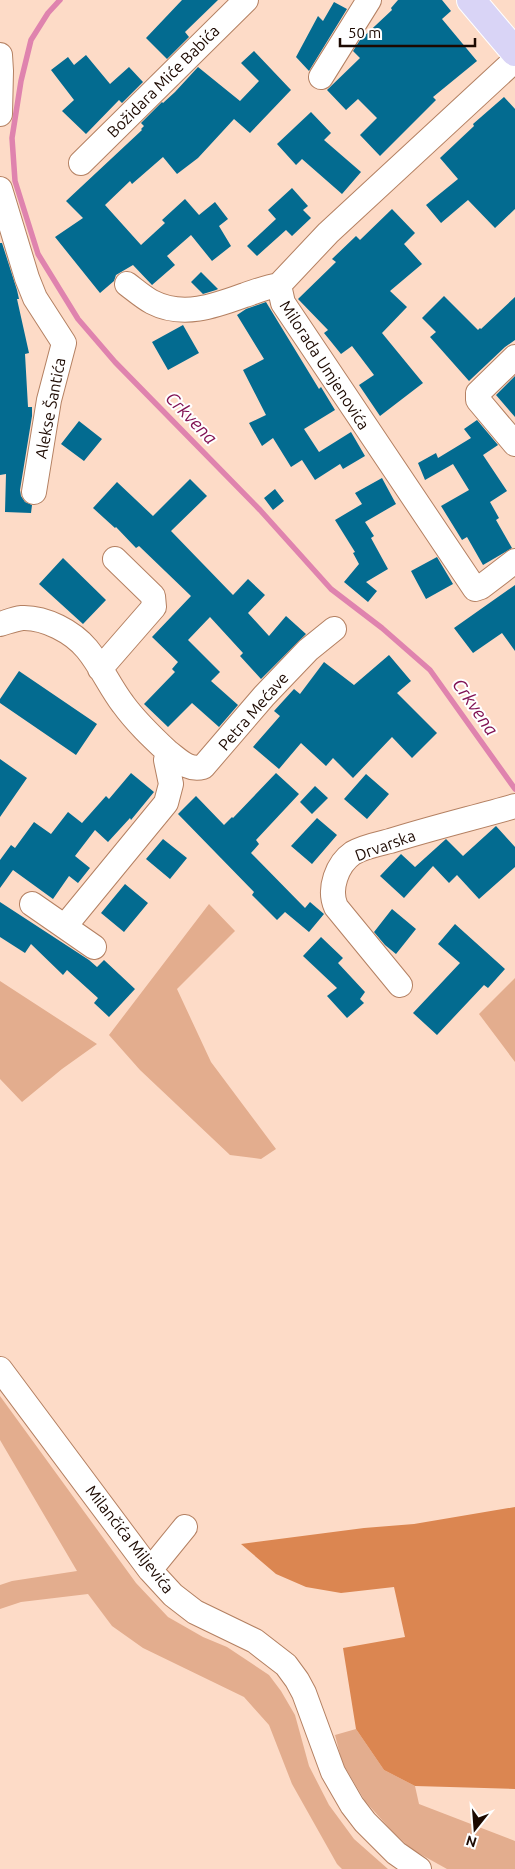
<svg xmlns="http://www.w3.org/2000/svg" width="515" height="1869" viewBox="0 0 515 1869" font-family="Ubuntu,sans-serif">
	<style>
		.green { fill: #e3ad8e }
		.forest { fill: #db8651 }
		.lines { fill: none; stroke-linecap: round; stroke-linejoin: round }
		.stream { stroke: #df83ae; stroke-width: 5.5 }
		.building { fill: #036b90 }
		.minor-casing { stroke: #b48062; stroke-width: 26 }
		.major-casing { stroke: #fff; stroke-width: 30 }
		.minor { stroke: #fff; stroke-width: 24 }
		.major { stroke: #d9d4f6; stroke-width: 28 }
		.labels { text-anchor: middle; stroke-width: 4; stroke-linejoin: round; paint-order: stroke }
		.street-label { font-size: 16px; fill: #1c0901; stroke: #fff }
		.water-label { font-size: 18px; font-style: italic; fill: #811253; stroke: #fff }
	</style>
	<rect width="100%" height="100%" fill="#fddbc7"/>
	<path class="green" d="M 209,904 L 235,931 L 177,989 L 211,1062 L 276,1149 L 261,1159 L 230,1155 L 140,1070 L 109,1035 Z
		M 515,978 L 515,1062 L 479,1014 Z
		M 0,981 L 97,1044 L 62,1069 L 22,1102 L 0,1079 Z
		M 0,1396 L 136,1583 L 168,1617 L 203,1637 L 227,1647 L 269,1675 L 281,1691 L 295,1715 L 309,1766 L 329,1805 L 354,1839 L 388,1869 L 342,1869 L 337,1864 L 292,1784 L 269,1725 L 244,1697 L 143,1648 L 112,1626 L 88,1594 L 21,1602 L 0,1609 L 0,1585 L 12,1581 L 77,1571 L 0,1440 Z
		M 356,1729 L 384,1770 L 415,1786 L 419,1804 L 515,1841 L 515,1869 L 447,1869 L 411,1849 L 391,1830 L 365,1801 L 342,1762 L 335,1735 Z"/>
	<path class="forest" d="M 515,1507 L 515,1789 L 415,1786 L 384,1770 L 356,1729 L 343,1648 L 405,1637 L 394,1587 L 341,1593 L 306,1587 L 276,1574 L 241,1544 L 364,1528 L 414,1524 Z"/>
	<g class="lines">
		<path class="stream" d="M 60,0 L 48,13 L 31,40 L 21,81 L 12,138 L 15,181 L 38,254 L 78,319 L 115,362 L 260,510 L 331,589 L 382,628 L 430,670 L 515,789"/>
	</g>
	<path class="building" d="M 182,0 L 218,0 L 185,32 L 189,37 L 167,59 L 146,38 Z
		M 398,0 L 442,0 L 451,11 L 442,19 L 477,61 L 433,97 L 436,100 L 380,156 L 360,135 L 377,118 L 358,99 L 346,110 L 327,90 L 360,58 L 353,51 L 360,40 L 392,10 L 391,8 Z
		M 334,2 L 347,9 L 309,71 L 296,57 L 318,16 L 323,21 Z
		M 254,51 L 291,90 L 250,133 L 234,119 L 198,158 L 177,174 L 163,157 L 132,184 L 130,181 L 105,205 L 141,245 L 165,223 L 162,220 L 185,199 L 199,215 L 215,202 L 228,219 L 219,226 L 231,246 L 212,261 L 191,235 L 167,256 L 175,265 L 152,285 L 133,265 L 116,275 L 114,281 L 100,293 L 55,237 L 83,218 L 66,201 L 142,130 L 141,129 L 144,126 L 141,123 L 162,102 L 163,103 L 175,92 L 198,67 L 240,101 L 259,81 L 241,63 Z
		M 86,55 L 110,84 L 129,67 L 143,82 L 122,103 L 119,100 L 86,134 L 62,111 L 74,100 L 51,70 L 68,57 L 74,65 Z
		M 504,97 L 515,109 L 515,209 L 495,228 L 468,200 L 441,223 L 426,205 L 458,179 L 440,158 L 474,126 L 473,124 Z
		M 311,112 L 331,133 L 324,140 L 361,172 L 342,194 L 302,159 L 296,165 L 277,144 Z
		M 292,188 L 308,206 L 303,210 L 311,218 L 292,236 L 286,230 L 257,256 L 247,246 L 276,219 L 268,210 Z
		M 392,209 L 415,233 L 404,244 L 422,264 L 390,291 L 407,307 L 382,333 L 423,383 L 380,416 L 359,385 L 374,375 L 352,346 L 341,354 L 324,333 L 328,330 L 298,299 L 336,262 L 332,259 L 356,236 L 360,240 Z
		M 0,243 L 2,243 L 17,290 L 19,299 L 17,299 L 29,353 L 25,354 L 28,407 L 32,407 L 32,416 L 20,490 L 21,496 L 25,502 L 32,505 L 31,513 L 5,512 L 6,474 L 0,475 Z
		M 201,272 L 218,289 L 216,290 L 203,294 L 191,282 Z
		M 444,296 L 478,330 L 480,328 L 481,329 L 515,297 L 515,340 L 505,347 L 469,381 L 430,337 L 436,332 L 422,318 Z
		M 266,302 L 319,389 L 321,387 L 335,410 L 304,429 L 319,452 L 351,432 L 365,456 L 343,469 L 340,464 L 315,480 L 302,460 L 291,467 L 273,438 L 262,446 L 249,423 L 266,415 L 243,370 L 264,359 L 237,315 L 246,309 Z
		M 183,325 L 199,353 L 168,370 L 152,342 Z
		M 515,376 L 515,417 L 496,395 Z
		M 477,420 L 498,445 L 483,455 L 507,491 L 490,502 L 499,518 L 496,520 L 512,548 L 483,565 L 467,537 L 462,540 L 441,506 L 469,490 L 453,464 L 425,480 L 418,463 L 436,453 L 438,458 L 471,438 L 464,429 Z
		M 79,421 L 102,439 L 84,461 L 61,444 Z
		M 382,478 L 396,504 L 365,522 L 374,536 L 371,538 L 388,569 L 366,582 L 377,591 L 368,602 L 344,582 L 359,564 L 353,553 L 355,552 L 335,520 L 362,504 L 355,493 Z
		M 190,479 L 207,496 L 171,531 L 233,595 L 248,579 L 265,595 L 248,613 L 269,636 L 286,616 L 306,634 L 261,679 L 240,656 L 243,653 L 210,617 L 188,640 L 220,672 L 211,681 L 238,705 L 219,727 L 192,703 L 168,727 L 144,704 L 175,672 L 172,669 L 178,662 L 152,637 L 191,596 L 139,546 L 136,548 L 116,527 L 115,528 L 93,508 L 117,482 L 153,516 Z
		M 275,489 L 284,501 L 273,510 L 264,498 Z
		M 437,557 L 453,584 L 426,599 L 411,571 Z
		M 63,558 L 106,600 L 83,624 L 39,584 Z
		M 515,585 L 515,651 L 502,633 L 473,653 L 454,628 Z
		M 389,655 L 411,681 L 397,693 L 437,733 L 412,758 L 392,737 L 353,778 L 333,758 L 326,766 L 301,743 L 279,769 L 253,747 L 280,716 L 274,711 L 294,689 L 300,694 L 324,662 L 354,685 Z
		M 19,671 L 97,724 L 76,755 L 0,703 L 0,699 Z
		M 0,759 L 27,778 L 0,817 Z
		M 131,773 L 154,792 L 131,820 L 130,818 L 108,842 L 95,830 L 75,856 L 90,868 L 78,883 L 69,876 L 53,899 L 13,870 L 0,888 L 0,860 L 11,845 L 15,848 L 34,822 L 51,834 L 68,812 L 82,823 L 106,796 L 109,799 Z
		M 276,773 L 299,794 L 256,840 L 259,844 L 251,853 L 305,908 L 310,902 L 324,914 L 309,932 L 285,912 L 277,920 L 252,895 L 254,892 L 178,814 L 196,796 L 224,825 L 232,817 L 233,818 Z
		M 366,774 L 389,794 L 367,819 L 344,799 Z
		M 315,786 L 328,798 L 312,814 L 300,802 Z
		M 317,818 L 337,835 L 312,864 L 291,846 Z
		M 496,826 L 515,847 L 515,867 L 479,899 L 457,875 L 449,883 L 433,866 L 404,898 L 380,876 L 401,854 L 415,867 L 446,839 L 463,856 Z
		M 163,839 L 187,858 L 170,879 L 146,859 Z
		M 125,884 L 148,903 L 124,932 L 101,913 Z
		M 0,902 L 89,960 L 97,967 L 104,960 L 135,989 L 109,1017 L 94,1003 L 98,998 L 67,970 L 63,975 L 31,944 L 25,953 L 0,937 Z
		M 392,909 L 416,929 L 396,954 L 385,945 L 374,932 Z
		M 455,924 L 505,969 L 488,988 L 484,985 L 437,1035 L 413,1013 L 460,963 L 438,944 Z
		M 321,937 L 343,958 L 338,963 L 365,992 L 360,999 L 364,1003 L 347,1018 L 327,996 L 337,988 L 303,956 Z"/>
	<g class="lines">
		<g class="minor-casing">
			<path id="minor" d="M 0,55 L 1,71 L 0,114
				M 515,60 L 328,233 L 279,285 L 283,303 L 475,589 L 481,587 L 515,561
				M 321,77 L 369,0
				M 81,163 L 246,0
				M 0,189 L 27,278 L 35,298 L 64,343 L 49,400 L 34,492
				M 127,284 C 135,290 143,297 152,302 C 183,318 215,306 245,295 C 257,291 266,287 279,285
				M 515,357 L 478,393 L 478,400 L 515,444
				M 0,624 C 7,622 14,619 22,618 C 45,617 73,632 87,649 C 101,666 110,687 123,704 C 136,722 152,737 168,752 L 166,760 L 171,784 L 166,803 L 65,926
				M 100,669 L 154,607 L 153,596 L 115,559
				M 168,752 C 179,760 188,771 203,767 L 264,696 L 308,650 L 334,629
				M 32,904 L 94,947
				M 400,985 L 336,907 C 328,889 337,864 353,853 C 363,847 378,844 390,841 C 431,828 473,818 515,806
				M 0,1369 L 150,1570 L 173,1595 L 195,1612 L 255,1641 L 286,1665 L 297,1680 L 304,1693 L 333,1772 L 352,1805 L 365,1822 L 396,1853 L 419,1869
				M 150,1570 L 185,1527"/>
		</g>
		<g class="major-casing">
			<path id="major" d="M 471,0 L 515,52"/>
		</g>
		<use href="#minor" class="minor"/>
		<use href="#major" class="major"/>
	</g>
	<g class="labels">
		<g class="street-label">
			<text transform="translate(163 81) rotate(-45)" y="6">Božidara Miće Babića</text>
			<text transform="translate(325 365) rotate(57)" y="6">Milorada Umjenovića</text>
			<text transform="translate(50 408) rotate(-79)" y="6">Alekse Šantića</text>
			<text transform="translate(253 711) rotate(-49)" y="6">Petra Mećave</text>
			<text transform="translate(385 845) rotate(-20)" y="6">Drvarska</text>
			<text transform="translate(130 1539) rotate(52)" y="6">Milančića Miljevića</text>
		</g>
		<g class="water-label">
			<text transform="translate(191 418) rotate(46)" y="6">Crkvena</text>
			<text transform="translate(475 707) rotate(55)" y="6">Crkvena</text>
		</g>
	</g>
	<g transform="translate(475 1829) rotate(197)" stroke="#ffffff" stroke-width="4" paint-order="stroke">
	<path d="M0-4L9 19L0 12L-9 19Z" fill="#1c0901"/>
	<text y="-8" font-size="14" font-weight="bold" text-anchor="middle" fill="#1c0901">N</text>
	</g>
	<path d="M340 38v8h135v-8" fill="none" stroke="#1c0901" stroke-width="2.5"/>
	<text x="348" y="38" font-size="15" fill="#1c0901" stroke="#ffffff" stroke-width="4" paint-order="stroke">50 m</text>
</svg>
